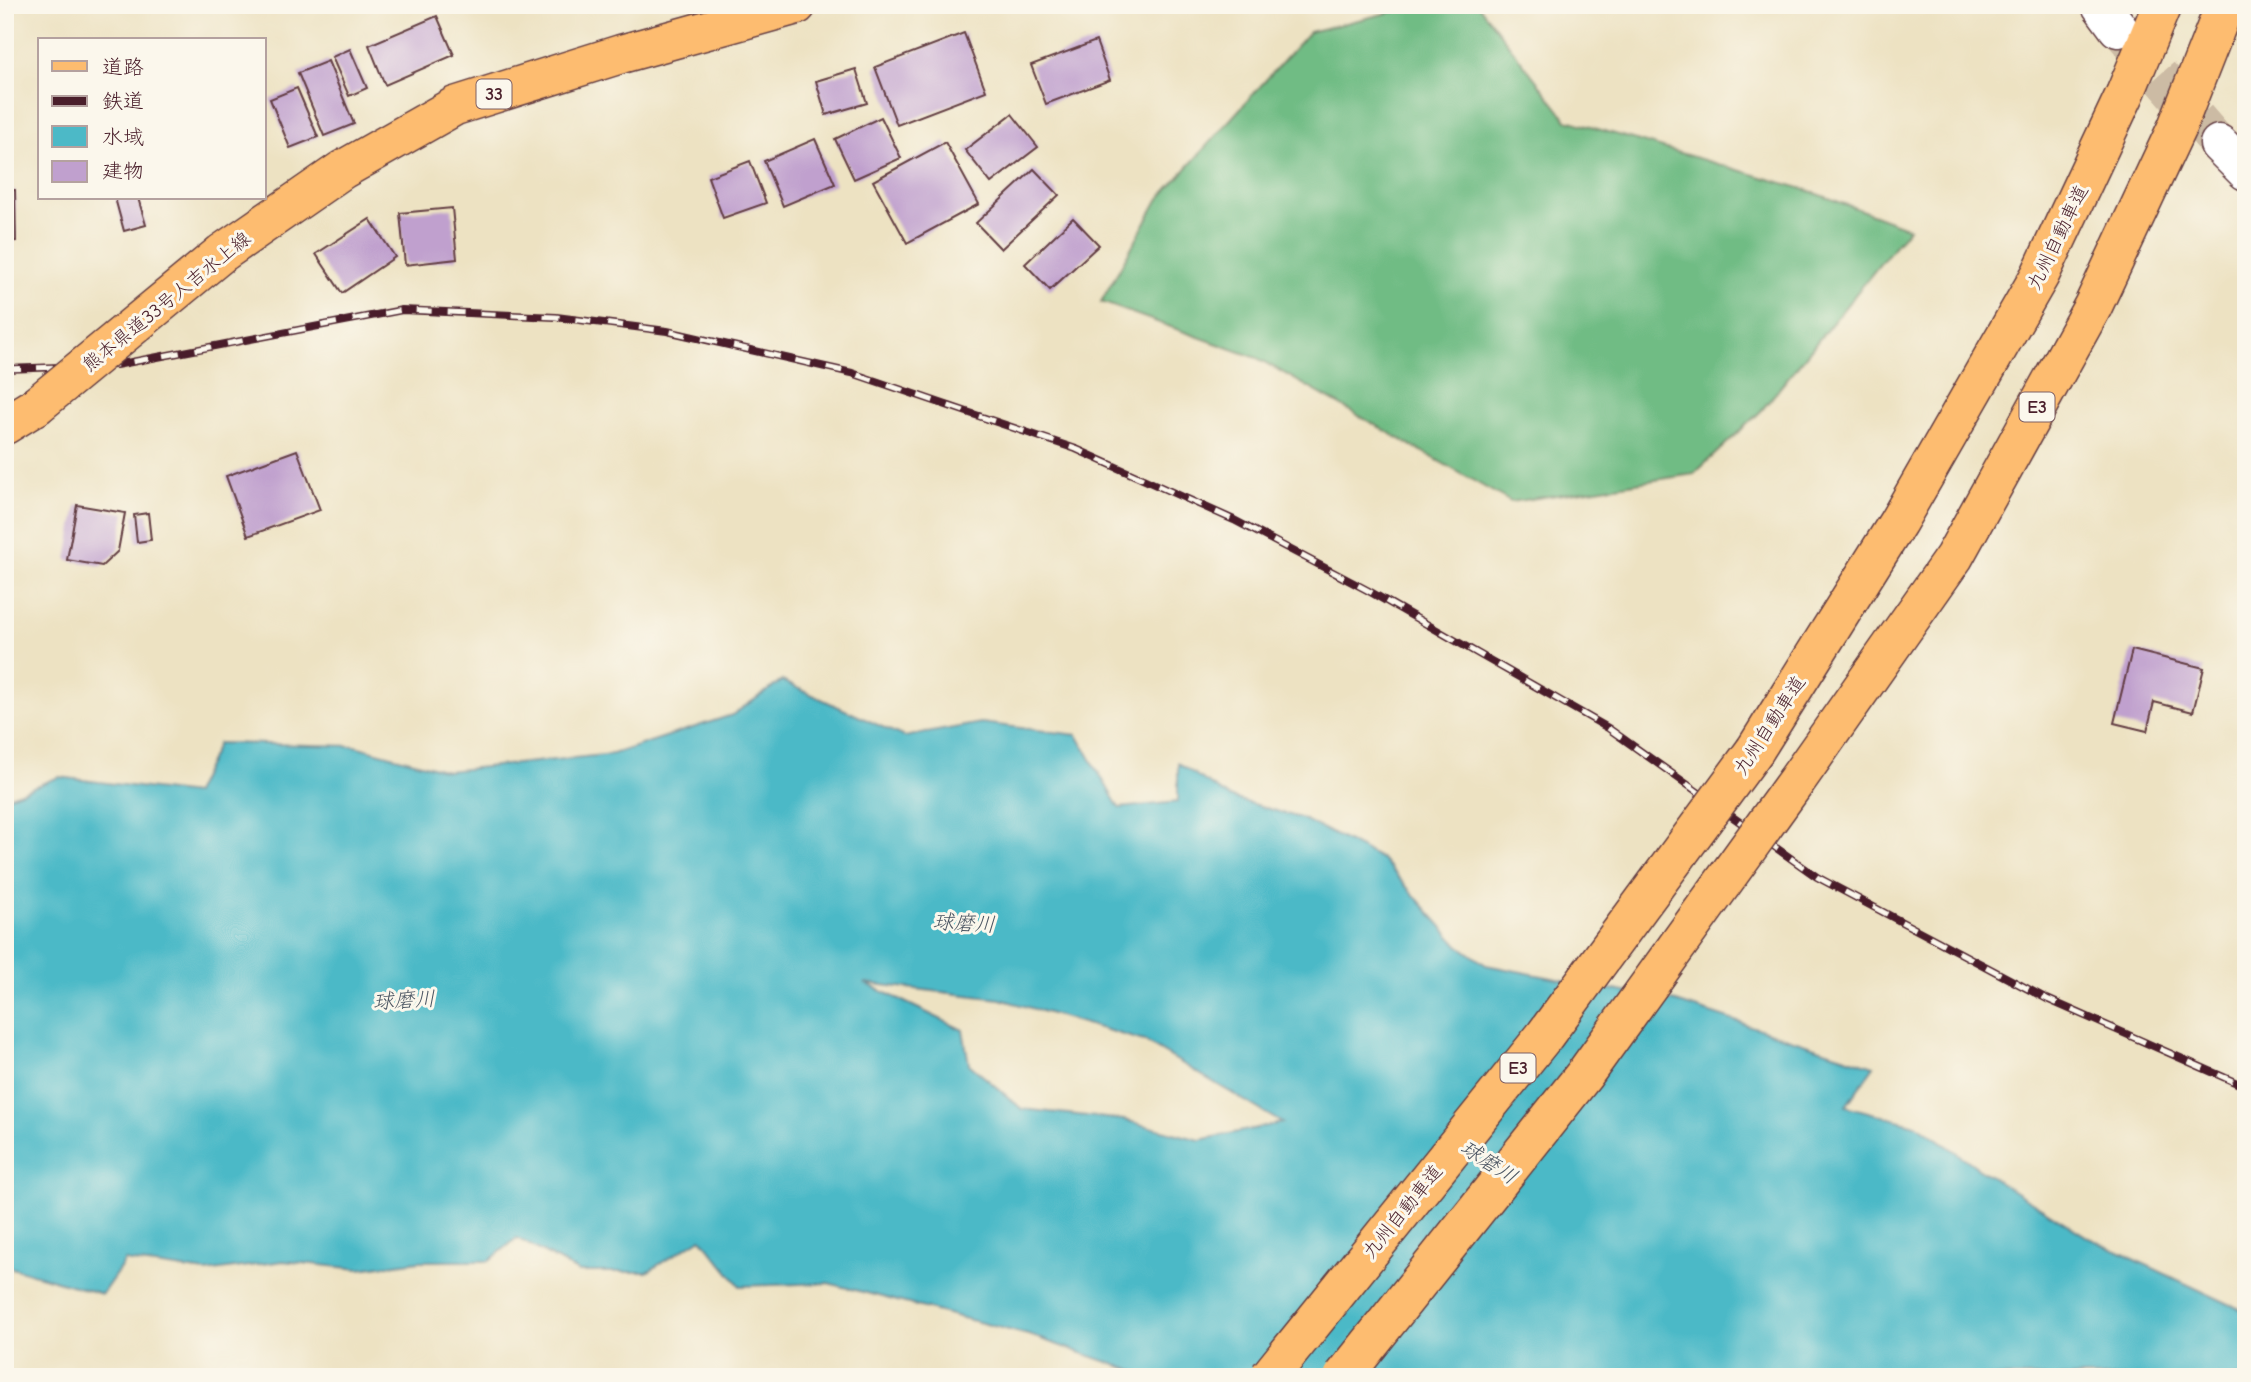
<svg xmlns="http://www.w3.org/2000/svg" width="2251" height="1382" viewBox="0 0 2251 1382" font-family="'Comic Neue','Klee One',sans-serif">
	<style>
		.forest { fill: #70bc84; stroke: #5d6e58; stroke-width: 2 }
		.water { fill: #4cb9c7; stroke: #4b6c79; stroke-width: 2; fill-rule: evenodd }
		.building { fill: #c0a0ce }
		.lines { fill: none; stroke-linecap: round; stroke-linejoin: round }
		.minor-tunnel { stroke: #ccbba4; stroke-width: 38; stroke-dasharray: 38 19; stroke-linecap: butt }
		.minor-casing { stroke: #623c42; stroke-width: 41 }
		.primary-casing { stroke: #623c42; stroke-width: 41 }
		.motorway-casing { stroke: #623c42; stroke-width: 41 }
		.minor { stroke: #fff; stroke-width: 38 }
		.primary { stroke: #fdbc6f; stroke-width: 38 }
		.motorway { stroke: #fdbc6f; stroke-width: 38 }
		.rail-casing { stroke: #4a1f2b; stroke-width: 8 }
		.rail { stroke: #fbf7ec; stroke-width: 5; stroke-dasharray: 16; stroke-linecap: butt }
		.primary-bridge-casing { stroke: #623c42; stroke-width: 41; stroke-linecap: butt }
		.motorway-bridge-casing { stroke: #623c42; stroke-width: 41; stroke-linecap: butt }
		.primary-bridge { stroke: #fdbc6f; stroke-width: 38 }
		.motorway-bridge { stroke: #fdbc6f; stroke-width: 38 }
		.labels { text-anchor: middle; stroke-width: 6; stroke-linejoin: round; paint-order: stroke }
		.shield { fill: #fbf7ec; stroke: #7f6065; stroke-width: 2 }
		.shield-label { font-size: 18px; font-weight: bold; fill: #4a1f2b }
		.street-label { font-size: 19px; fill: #4a1f2b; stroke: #fbf7ec }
		.water-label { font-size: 21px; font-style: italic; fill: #4b5562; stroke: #fbf7ec }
	</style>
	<rect width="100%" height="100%" fill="#fbf7ec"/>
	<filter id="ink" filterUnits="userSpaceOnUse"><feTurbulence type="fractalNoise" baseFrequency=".0143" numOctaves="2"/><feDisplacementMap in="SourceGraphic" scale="14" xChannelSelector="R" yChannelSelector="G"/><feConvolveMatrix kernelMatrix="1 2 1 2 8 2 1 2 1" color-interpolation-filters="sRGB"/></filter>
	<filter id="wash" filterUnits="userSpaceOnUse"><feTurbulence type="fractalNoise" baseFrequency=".00686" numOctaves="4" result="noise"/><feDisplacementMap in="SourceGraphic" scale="28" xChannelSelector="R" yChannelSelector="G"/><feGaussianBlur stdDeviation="1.57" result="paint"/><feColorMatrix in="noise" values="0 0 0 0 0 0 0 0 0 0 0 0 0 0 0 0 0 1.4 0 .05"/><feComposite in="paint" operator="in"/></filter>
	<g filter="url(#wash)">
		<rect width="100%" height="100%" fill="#ede2c2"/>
		<path class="forest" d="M 1420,5 L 1478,5 L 1567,120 L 1807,190 L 1909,228 L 1761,411 L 1694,474 L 1511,502 L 1257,358 L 1101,302 L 1158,200 L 1309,32 Z"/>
		<path class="water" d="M 782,681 L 904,737 L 981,723 L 1077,735 L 1119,808 L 1178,802 L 1178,763 L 1229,797 L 1303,819 L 1382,859 L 1458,945 L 1486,965 L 1676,1002 L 1874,1066 L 1846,1106 L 1919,1126 L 1981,1170 L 2089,1238 L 2246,1312 L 2246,1377 L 1151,1377 L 1032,1336 L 828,1283 L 740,1286 L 701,1238 L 647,1272 L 579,1272 L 517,1238 L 489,1261 L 419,1261 L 359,1269 L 283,1261 L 206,1272 L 125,1261 L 102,1294 L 5,1266 L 5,798 L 59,777 L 194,794 L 218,743 L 355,746 L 447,771 L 613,754 L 732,715 ZM 865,983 L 1000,999 L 1144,1041 L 1282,1123 L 1200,1140 L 1124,1120 L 1022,1109 L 969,1064 L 963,1030 Z"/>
		<g id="blocks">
			<path class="building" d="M 437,16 L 454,55 L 385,85 L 369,45 Z
				M 964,33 L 986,91 L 897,125 L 875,67 Z
				M 1096,41 L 1110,80 L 1046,104 L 1031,65 Z
				M 350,49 L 367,88 L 349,96 L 332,57 Z
				M 328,61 L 354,124 L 324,136 L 298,73 Z
				M 856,69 L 867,103 L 826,115 L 816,81 Z
				M 297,88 L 318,137 L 290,148 L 270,99 Z
				M 1012,114 L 1038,147 L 991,183 L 965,150 Z
				M 881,117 L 901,158 L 854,179 L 835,139 Z
				M 815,139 L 835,184 L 783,206 L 764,161 Z
				M 945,142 L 979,204 L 907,243 L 873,181 Z
				M 750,161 L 766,203 L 723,218 L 708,177 Z
				M 1034,169 L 1059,195 L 1001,249 L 976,223 Z
				M 5,190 L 15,190 L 16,241 L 5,242 Z
				M 115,198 L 138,198 L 146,225 L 124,231 Z
				M 452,208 L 457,259 L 405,265 L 400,213 Z
				M 1073,218 L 1099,245 L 1050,290 L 1025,264 Z
				M 370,219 L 395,257 L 342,293 L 316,254 Z
				M 297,450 L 320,510 L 248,536 L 226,476 Z
				M 77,505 L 125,513 L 118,551 L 102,566 L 67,560 Z
				M 148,513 L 151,540 L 137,542 L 134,515 Z
				M 2132,650 L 2204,668 L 2193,712 L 2154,702 L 2147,731 L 2114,723 Z"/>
		</g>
	</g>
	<g filter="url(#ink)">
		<use href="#blocks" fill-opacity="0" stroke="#623c42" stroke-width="2"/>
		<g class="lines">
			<path class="minor-tunnel" d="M 2122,32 L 2219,144"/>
			<g class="minor-casing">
				<path id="minor" d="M 2101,5 L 2118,28
					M 2219,144 L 2246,171"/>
			</g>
			<g class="primary-casing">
				<path id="primary" d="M 222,253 L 342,170 L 455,106 L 621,54 L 797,5
					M 5,425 L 36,406"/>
			</g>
			<g class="motorway-casing">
				<path id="motorway" d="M 1755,750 L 1898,522 L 2040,275 L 2125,94 L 2162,5
					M 1797,780 L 1954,557 L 2093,306 L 2177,127 L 2225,5"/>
			</g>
			<use href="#minor" class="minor"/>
			<use href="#primary" class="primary"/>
			<use href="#motorway" class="motorway"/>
			<g class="rail-casing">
				<path id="rail" d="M 5,369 L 116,365 L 402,310 L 556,317 L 667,331 L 852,373 L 1076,449 L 1234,520 L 1367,590 L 1608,728 L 1817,877 L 2047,999 L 2246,1087"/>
			</g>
			<use href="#rail" class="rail"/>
			<g class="primary-bridge-casing">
				<path id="primary-bridge" d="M 36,406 L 222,253"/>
			</g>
			<g class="motorway-bridge-casing">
				<path id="motorway-bridge" d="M 1269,1377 L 1545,1035 L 1755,750
					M 1343,1377 L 1584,1075 L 1797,780"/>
			</g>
			<use href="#primary-bridge" class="primary-bridge"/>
			<use href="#motorway-bridge" class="motorway-bridge"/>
		</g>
	</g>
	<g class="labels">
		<g class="shield">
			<rect x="476.5" y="79.5" width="35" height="29" rx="5"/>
			<rect x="2019.5" y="392.5" width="35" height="29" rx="5"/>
			<rect x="1500.5" y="1053.5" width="35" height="29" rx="5"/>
		</g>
		<g class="shield-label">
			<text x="494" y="100">33</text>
			<text x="2037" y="413">E3</text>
			<text x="1518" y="1074">E3</text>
		</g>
		<g class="street-label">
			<text transform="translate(2057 237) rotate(-64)" y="7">九州自動車道</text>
			<text transform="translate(166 301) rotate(-39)" y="7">熊本県道33号人吉水上線</text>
			<text transform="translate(1769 725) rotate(-57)" y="7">九州自動車道</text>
			<text transform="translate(1402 1211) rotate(-51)" y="7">九州自動車道</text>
		</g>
		<g class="water-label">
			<text transform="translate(964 923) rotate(3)" y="7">球磨川</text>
			<text transform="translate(404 1000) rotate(-3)" y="7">球磨川</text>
			<text transform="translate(1489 1162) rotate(33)" y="7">球磨川</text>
		</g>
	</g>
	<rect width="2251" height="1382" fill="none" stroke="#fbf7ec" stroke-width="28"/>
	<rect x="38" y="38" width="228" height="161" fill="#fbf7ec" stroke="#b4a19f" stroke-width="2"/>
	<rect x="52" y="61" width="35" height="10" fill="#fdbc6f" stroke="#b4a19f" stroke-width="2"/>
	<text x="102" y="74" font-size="21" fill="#4a1f2b">道路</text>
	<rect x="52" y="96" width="35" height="10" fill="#4a1f2b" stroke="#b4a19f" stroke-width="2"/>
	<text x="102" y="108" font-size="21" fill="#4a1f2b">鉄道</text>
	<rect x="52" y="126" width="35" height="21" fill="#4cb9c7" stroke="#b4a19f" stroke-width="2"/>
	<text x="102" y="144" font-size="21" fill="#4a1f2b">水域</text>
	<rect x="52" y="161" width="35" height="21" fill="#c0a0ce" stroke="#b4a19f" stroke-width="2"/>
	<text x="102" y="178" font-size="21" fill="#4a1f2b">建物</text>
</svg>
